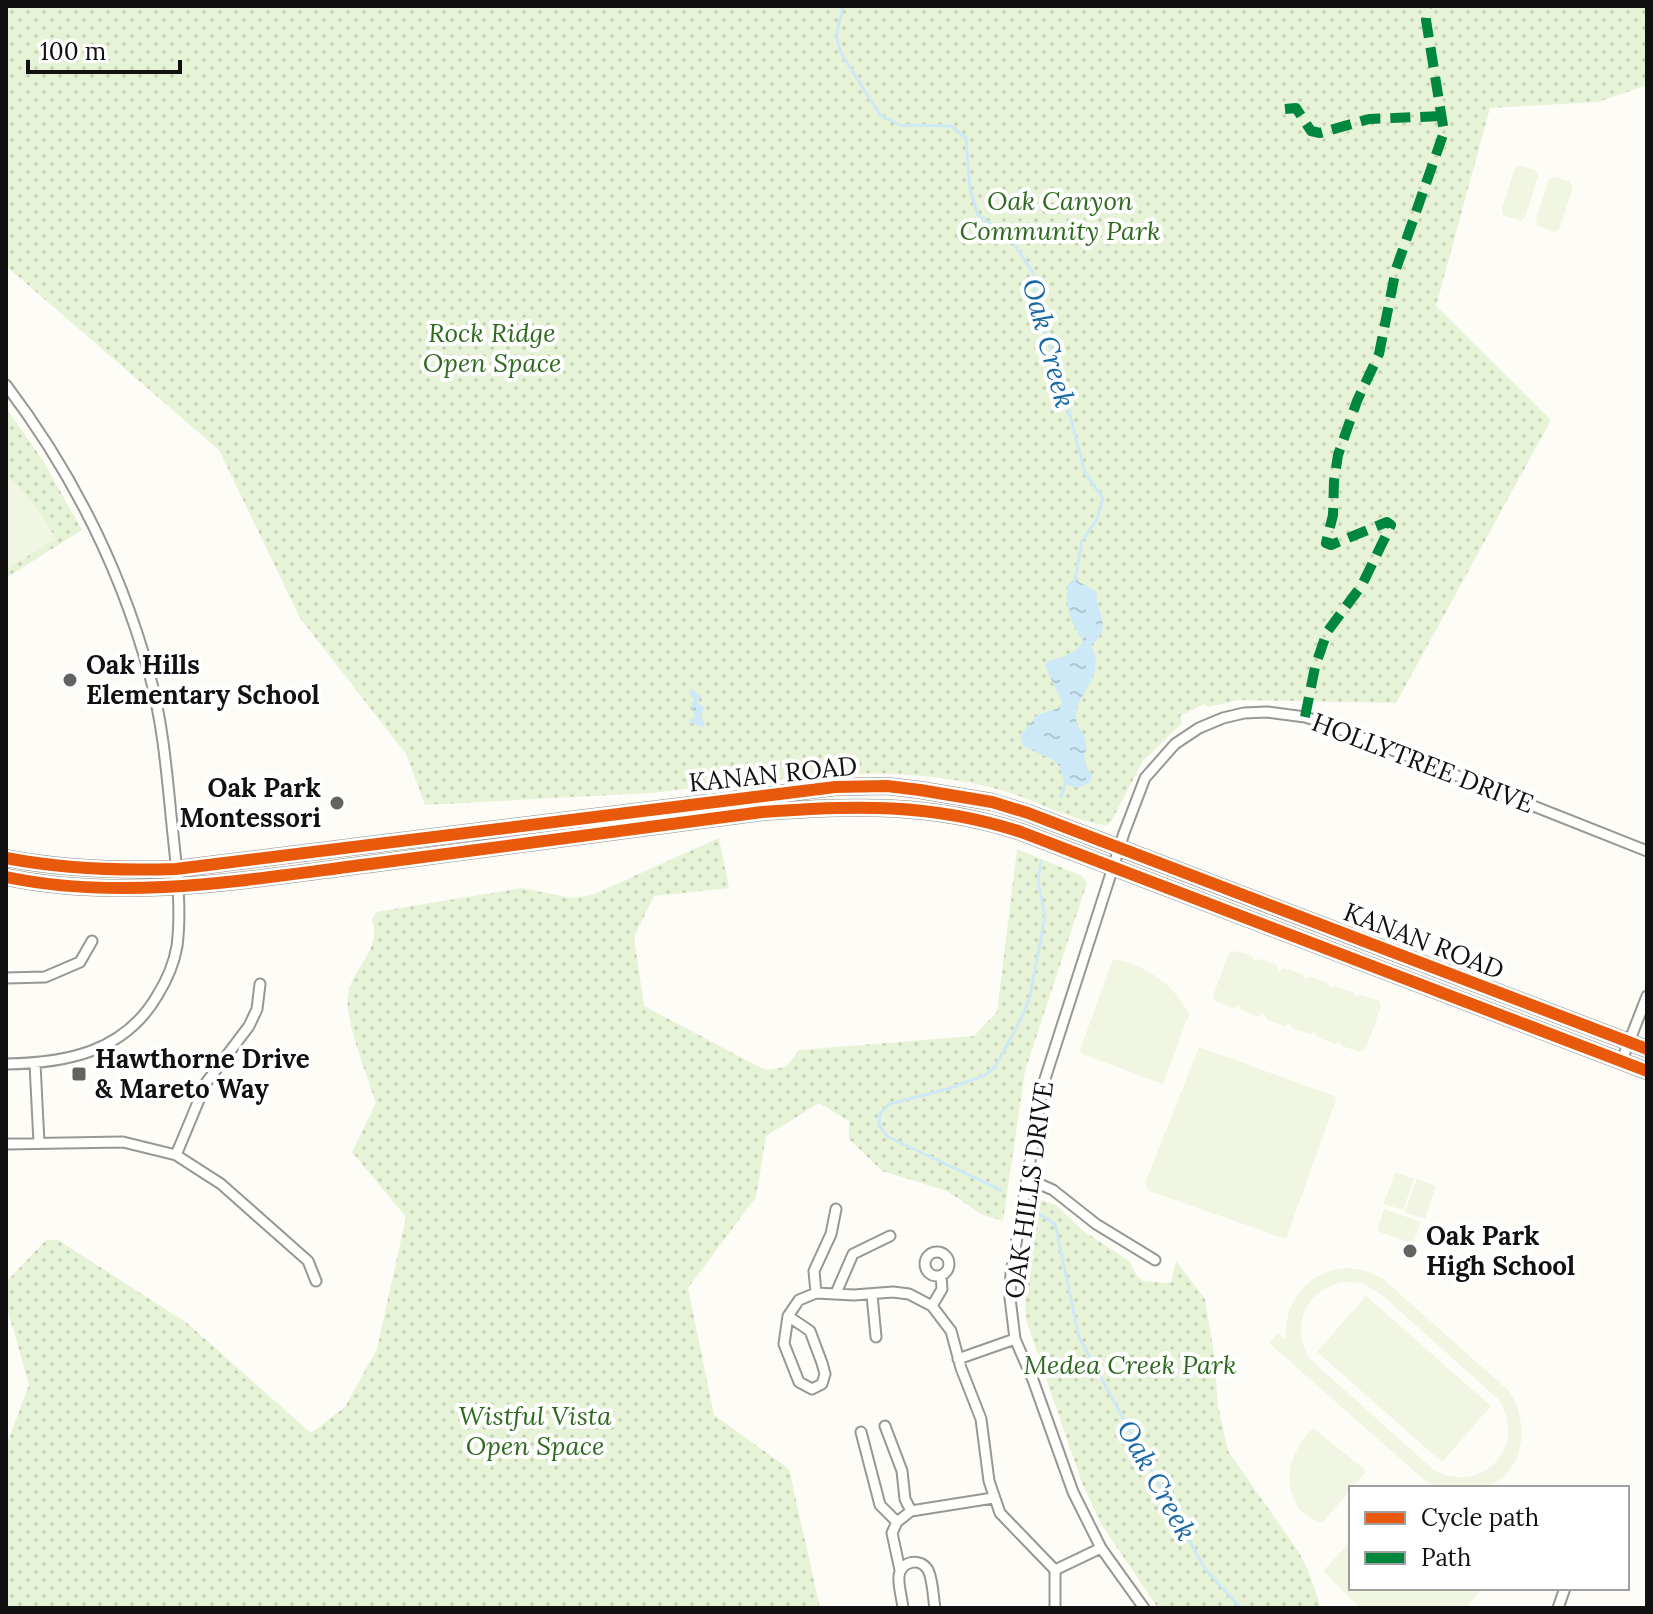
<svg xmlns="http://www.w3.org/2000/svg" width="1653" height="1614" viewBox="0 0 1653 1614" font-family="Lora,serif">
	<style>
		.grass { fill: url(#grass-dots) }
		.pitch { fill: #f0f6e1; fill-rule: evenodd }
		.water { fill: url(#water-ripples) }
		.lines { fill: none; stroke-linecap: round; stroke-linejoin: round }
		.stream { stroke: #cde8f7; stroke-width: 3 }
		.minor-casing { stroke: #979795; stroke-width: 13 }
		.secondary-casing { stroke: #8e8d8b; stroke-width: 18 }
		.minor { stroke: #fffffe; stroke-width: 9 }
		.secondary { stroke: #f6f4eb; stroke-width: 14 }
		.quiet { stroke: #00873e; stroke-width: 10; stroke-dasharray: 20 10; stroke-linecap: butt }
		.cycleway-casing { stroke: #fff; stroke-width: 17 }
		.cycleway { stroke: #e8590c; stroke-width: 12 }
		.poi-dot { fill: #646362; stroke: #fff; stroke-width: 3 }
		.labels { text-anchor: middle; stroke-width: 8; stroke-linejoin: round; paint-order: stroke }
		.park-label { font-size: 26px; font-style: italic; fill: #2f6b1f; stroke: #fff }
		.poi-label { font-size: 26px; font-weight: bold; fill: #111; stroke: #fff; text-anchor: start }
		.street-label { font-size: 26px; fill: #111; stroke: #fff }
		.water-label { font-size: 28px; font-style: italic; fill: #1768a6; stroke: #fff }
	</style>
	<defs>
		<pattern id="grass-dots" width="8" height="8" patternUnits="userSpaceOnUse" patternTransform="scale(2)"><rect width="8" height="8" fill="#e7f3d7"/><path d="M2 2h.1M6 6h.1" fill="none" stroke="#c5cfb8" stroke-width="1.8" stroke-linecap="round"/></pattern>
		<pattern id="water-ripples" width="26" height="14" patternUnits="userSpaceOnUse" patternTransform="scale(2)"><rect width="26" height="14" fill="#cde8f7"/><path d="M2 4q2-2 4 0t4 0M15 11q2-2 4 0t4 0" fill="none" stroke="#afc6d3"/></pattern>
	</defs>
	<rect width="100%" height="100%" fill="#fdfcf7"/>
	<path class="grass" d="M 6,6 L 1647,6 L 1647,85 L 1598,102 L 1490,108 L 1436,306 L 1551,420 L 1396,703 L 1239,700 L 1208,707 L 1204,704 L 1180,716 L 1182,723 L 1143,761 L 1111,822 L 1106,825 C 1078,823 1032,799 1001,790 C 928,770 851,770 776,780 L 771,773 L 747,777 L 745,783 L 650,793 L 425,805 L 406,754 L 300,618 L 219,450 L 6,266 Z
		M 6,408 L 42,459 L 82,530 L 6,578 Z
		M 719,838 L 729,888 L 654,896 L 634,937 L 644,1006 L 765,1070 L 786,1067 L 799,1050 L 974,1036 L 997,1012 L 1017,849 L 1082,876 L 1087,883 L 1025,1071 L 1003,1221 L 981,1214 L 947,1191 L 882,1171 L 849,1139 L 849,1121 L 819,1103 L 766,1136 L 756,1197 L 688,1288 L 714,1415 L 789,1469 L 820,1608 L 6,1608 L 6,1446 L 29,1385 L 6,1304 L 6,1282 L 46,1240 L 58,1240 L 187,1323 L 311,1433 L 345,1407 L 377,1349 L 406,1217 L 352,1152 L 376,1103 C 368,1077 344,1019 348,995 C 352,967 382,951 372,920 L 376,912 L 522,888 L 572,898 L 592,895 Z
		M 1041,1200 L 1056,1205 L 1082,1230 L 1129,1261 L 1137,1276 L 1143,1281 L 1171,1283 L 1176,1261 L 1205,1299 L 1214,1354 L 1218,1406 L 1228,1451 L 1298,1551 L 1308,1570 L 1321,1608 L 1158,1608 L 1101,1524 L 1082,1483 L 1026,1320 L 1024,1277 L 1038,1205 Z"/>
	<path class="pitch" d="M 1521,166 L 1535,170 L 1538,176 L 1525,217 L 1521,221 L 1503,215 L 1502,208 L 1515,168 Z
		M 1555,177 L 1569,181 L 1573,187 L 1560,228 L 1555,232 L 1537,226 L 1536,219 L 1549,179 Z
		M 6,476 C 29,494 42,514 56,539 L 6,569 Z
		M 1234,951 L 1252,956 L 1254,961 L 1260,959 L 1277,965 L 1279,971 L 1284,968 L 1302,974 L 1305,979 L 1310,977 L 1328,983 L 1330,988 L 1335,986 L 1353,992 L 1356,997 L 1361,995 L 1379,1000 L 1381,1006 L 1366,1049 L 1360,1052 L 1342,1046 L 1340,1041 L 1335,1044 L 1317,1037 L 1314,1032 L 1310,1034 L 1292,1028 L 1289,1023 L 1284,1026 L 1266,1019 L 1264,1014 L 1259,1017 L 1241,1010 L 1239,1005 L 1234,1008 L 1216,1002 L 1213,996 L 1229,953 Z
		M 1113,959 C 1144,965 1173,983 1187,1011 L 1189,1014 L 1163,1084 L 1082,1054 L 1080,1050 Z
		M 1199,1047 L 1337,1097 L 1286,1239 L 1149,1191 L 1145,1183 Z
		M 1395,1172 L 1414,1179 L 1403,1210 L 1384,1204 Z
		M 1417,1179 L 1436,1186 L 1425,1219 L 1405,1212 Z
		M 1384,1209 L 1421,1222 L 1413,1244 L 1377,1231 Z
		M 1345,1268 L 1364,1270 L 1382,1278 L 1509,1391 C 1530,1422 1526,1475 1484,1487 C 1476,1489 1467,1488 1459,1488 C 1446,1488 1439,1488 1428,1483 L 1269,1343 L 1278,1333 L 1286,1339 C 1284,1301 1307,1272 1345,1268 ZM 1346,1282 L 1361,1283 L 1381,1294 L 1498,1399 C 1529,1445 1484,1495 1435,1471 L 1311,1360 C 1288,1327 1306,1287 1346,1282 Z
		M 1366,1296 L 1491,1406 L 1442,1462 L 1317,1352 Z
		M 1313,1428 L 1364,1469 L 1365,1473 L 1322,1523 C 1315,1520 1305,1516 1300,1510 C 1280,1480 1291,1451 1313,1428 Z
		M 1351,1541 L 1351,1588 L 1482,1588 L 1466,1608 L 1360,1608 L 1323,1571 Z"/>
	<path class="water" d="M 1075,580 L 1096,591 C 1096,612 1114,628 1091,645 C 1107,679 1078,688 1076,716 C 1075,726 1083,730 1085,739 C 1089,756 1078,756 1092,775 L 1089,783 L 1078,788 L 1065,784 L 1059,766 L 1053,760 L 1023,746 L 1020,736 L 1037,715 L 1059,708 L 1062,702 L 1045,666 L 1048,661 C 1061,657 1078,654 1083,640 C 1072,626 1062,600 1069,583 Z
		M 692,689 L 701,696 L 697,703 L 704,707 L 701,717 L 705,723 L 703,727 L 688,722 L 695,715 L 691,706 L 694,699 L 688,693 Z"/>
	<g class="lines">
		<path class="stream" d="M 843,6 L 836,36 L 841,53 L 880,115 L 900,125 L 951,126 L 966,138 L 970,189 L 978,215 L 1011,239 L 1033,273 L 1037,308 L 1059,374 L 1085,473 L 1103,498 L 1097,519 L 1082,541 L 1075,580
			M 1061,797 L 1065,784
			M 1001,1190 L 888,1137 L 879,1125 L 880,1114 L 889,1104 L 948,1089 L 985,1075 L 995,1067 L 1021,1019 L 1030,997 L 1045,916 L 1038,881 L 1041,861
			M 1039,1214 L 1055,1224 L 1079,1337 L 1205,1569 L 1241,1608"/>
		<g class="minor-casing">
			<path id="minor" d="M 6,385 C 72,472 121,570 150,676 C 163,724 167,775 172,825 C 176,864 182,907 177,946 C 174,964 167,980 157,996 C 124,1052 67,1063 6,1064
				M 6,978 L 45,977 L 80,962 L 92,941
				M 1622,1060 L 1647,996
				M 35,1064 L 39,1143
				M 6,1144 L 123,1142 L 176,1155 L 221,1184 L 308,1261 L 316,1281
				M 176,1155 L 206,1083 L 249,1026 L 257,1009 L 260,984
				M 1028,1179 L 1053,1190 L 1096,1224 L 1155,1260
				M925 1264a12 12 0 1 1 24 0a12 12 0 1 1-24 0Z
				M 816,1293 L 814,1271 L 831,1234 L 836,1209
				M 836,1293 L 853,1254 L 890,1236
				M 872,1295 L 876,1337
				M 932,1306 L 942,1289 L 941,1275
				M 788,1316 L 799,1300 L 816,1293 L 854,1295 L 893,1292 L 909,1294 L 932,1306 L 951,1331 L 961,1368 L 981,1419 L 989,1481 L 1000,1513 L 1055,1570
				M 788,1316 L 810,1331 L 822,1363 L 825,1374 L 822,1384 L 812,1389 L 799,1382 L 784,1344 Z
				M 958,1359 L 1015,1339
				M 885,1426 L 902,1471 L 905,1499 L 911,1511
				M 861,1432 L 880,1505 L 897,1522
				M 900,1570 L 892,1533 L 897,1522 L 911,1511 L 993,1498
				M 1055,1570 L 1101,1548
				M 903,1608 C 902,1598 898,1586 899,1576 C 901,1561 920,1557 928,1570 C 933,1580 933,1597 935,1608
				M 1055,1608 L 1055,1570
				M 1144,1608 L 1101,1548 L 1073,1492 L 1033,1380 L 1015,1339 L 1010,1298 L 1011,1273 L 1043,1085 L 1124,833 L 1145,778 L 1175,744 L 1199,728 L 1223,718 L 1244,713 L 1267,712 L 1305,717 L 1324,723 L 1647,851
				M 1558,1608 L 1565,1588"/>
		</g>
		<g class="secondary-casing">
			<path id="secondary" d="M 6,858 C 63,869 118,871 176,869 L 835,787 L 887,786 L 920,790 L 992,802 L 1028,813 L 1647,1049
				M 6,877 C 125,902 251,879 370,864 C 500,847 631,830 762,812 C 854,805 932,803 1021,832 L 1647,1071"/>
		</g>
		<use href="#minor" class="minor"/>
		<use href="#secondary" class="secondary"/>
		<path class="quiet" d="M 1285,109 L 1296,108 L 1311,131 L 1320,133 L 1369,119 L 1442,116
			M 1305,717 L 1315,667 L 1327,632 L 1362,585 L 1391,525 L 1387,522 L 1331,545 L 1326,543 L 1333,515 L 1334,481 L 1338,455 L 1357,401 L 1379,354 L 1396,269 L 1444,132 L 1426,20 L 1427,6"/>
		<g class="cycleway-casing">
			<path id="cycleway" d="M 6,858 C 63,869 118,871 176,869 L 835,787 L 887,786 L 920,790 L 992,802 L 1028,813 L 1647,1049
				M 6,877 C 125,902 251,879 370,864 C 500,847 631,830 762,812 C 854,805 932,803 1021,832 L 1647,1071"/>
		</g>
		<use href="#cycleway" class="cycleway"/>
	</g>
	<g class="poi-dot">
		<circle cx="70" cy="680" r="8"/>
		<circle cx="337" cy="803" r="8"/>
		<rect x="71" y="1066" width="16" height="16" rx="4"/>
		<circle cx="1410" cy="1251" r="8"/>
	</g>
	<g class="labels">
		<g class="park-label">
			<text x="1060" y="210">Oak Canyon<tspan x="1060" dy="30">Community Park</tspan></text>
			<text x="492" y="342">Rock Ridge<tspan x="492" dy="30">Open Space</tspan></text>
			<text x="1130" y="1374">Medea Creek Park</text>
			<text x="535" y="1425">Wistful Vista<tspan x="535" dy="30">Open Space</tspan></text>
		</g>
		<g class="poi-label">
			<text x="86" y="674">Oak Hills<tspan x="86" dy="30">Elementary School</tspan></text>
			<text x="321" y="797" text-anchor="end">Oak Park<tspan x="321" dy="30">Montessori</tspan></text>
			<text x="95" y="1068">Hawthorne Drive<tspan x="95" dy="30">&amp; Mareto Way</tspan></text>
			<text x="1426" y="1245">Oak Park<tspan x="1426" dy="30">High School</tspan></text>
		</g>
		<g class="street-label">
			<text transform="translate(1423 763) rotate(21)" y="9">HOLLYTREE DRIVE</text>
			<text transform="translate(773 774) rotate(-6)" y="9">KANAN ROAD</text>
			<text transform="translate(1424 941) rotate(21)" y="9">KANAN ROAD</text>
			<text transform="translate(1029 1190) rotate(-82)" y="9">OAK HILLS DRIVE</text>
		</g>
		<g class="water-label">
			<text transform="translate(1049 343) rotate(75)" y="10">Oak Creek</text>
			<text transform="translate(1157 1480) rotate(61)" y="10">Oak Creek</text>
		</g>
	</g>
	<rect width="1653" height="1614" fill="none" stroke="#111111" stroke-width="16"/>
	<rect x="1349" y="1486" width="280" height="104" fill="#ffffff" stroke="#a0a0a0" stroke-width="2"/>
	<rect x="1365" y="1512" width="40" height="12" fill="#e8590c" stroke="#a0a0a0" stroke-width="2"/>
	<text x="1421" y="1526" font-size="24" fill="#111111">Cycle path</text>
	<rect x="1365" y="1552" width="40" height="12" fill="#00873e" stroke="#a0a0a0" stroke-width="2"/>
	<text x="1421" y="1566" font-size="24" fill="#111111">Path</text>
	<path d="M28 60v12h152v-12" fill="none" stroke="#111111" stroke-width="4"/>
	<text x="40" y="60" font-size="24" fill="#111111" stroke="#ffffff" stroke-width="6" paint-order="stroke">100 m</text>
</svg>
